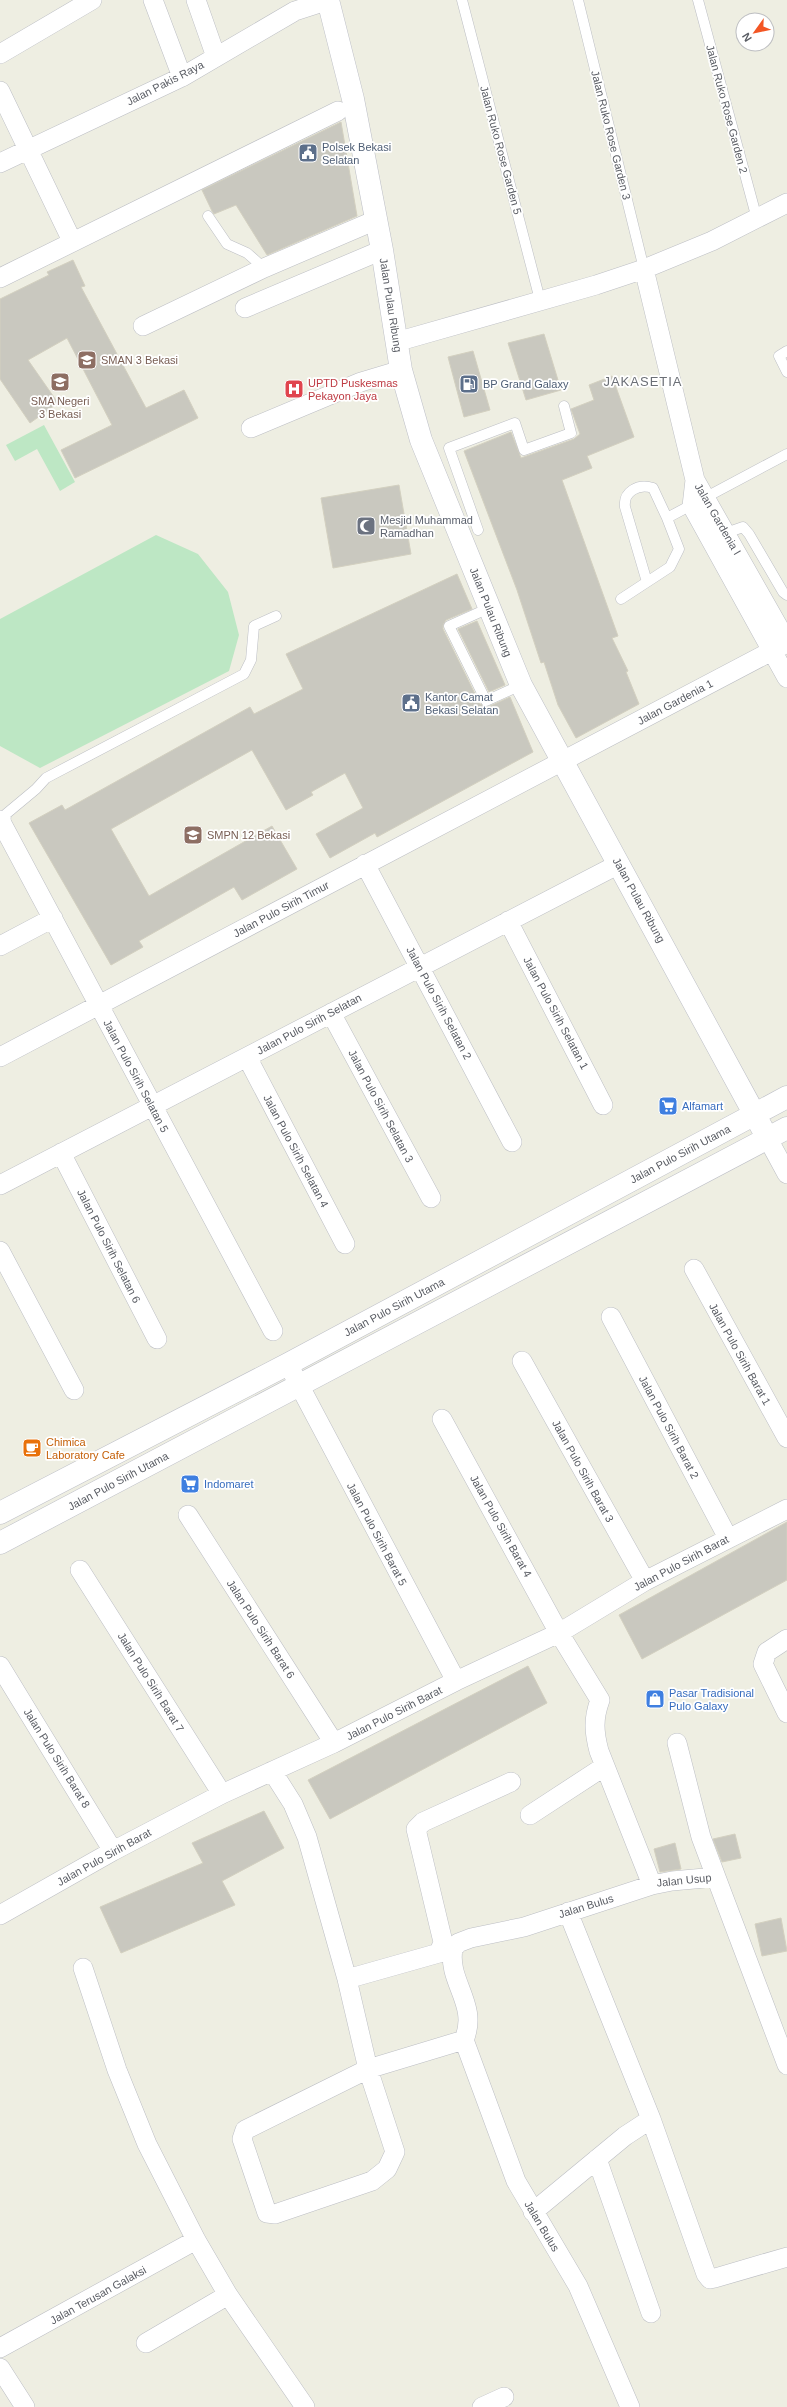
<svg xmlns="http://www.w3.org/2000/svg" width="787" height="2407" viewBox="0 0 787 2407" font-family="Helvetica,sans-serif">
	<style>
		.green { fill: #bde7c4 }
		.building { fill: #c9c8bf; stroke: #d3d0c0 }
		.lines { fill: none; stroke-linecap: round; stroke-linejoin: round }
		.lane-casing { stroke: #bcbec4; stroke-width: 11 }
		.street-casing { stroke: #bcbec4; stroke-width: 20 }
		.secondary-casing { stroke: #bdbfc7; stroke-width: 23 }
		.lane { stroke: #fff; stroke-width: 10 }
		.street { stroke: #fff; stroke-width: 19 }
		.secondary { stroke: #fff; stroke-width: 22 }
		.labels { text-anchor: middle; stroke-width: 3.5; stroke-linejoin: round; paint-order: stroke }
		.street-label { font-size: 11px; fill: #5a5d64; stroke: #fff }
		.service-label { font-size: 11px; fill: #4e5e75; stroke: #fff; text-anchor: start }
		.education-label { font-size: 11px; fill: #785e54; stroke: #fff; text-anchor: start }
		.health-label { font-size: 11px; fill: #be3a42; stroke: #fff; text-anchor: start }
		.worship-label { font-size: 11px; fill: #5b616d; stroke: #fff; text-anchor: start }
		.shop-label { font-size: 11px; fill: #366cbe; stroke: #fff; text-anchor: start }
		.food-label { font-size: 11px; fill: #c56008; stroke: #fff; text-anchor: start }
		.quarter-label { font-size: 13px; letter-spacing: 1px; fill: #6b6f76; stroke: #fff }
	</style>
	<rect width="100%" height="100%" fill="#eeeee2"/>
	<path class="green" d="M 44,425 L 75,482 L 60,491 L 37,449 L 15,461 L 6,445 Z
		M 156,535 L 198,554 L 228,592 L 239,635 L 229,671 L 40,768 L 0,746 L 0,619 Z"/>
	<path class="building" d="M 341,122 L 357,216 L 267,255 L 236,205 L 214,214 L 212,211 L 202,190 Z
		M 73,260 L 85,286 L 81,287 L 146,408 L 184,390 L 198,418 L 75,478 L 61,450 L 112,425 L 67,338 L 28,360 L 58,403 L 30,423 L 0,379 L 0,299 L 49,275 L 47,272 Z
		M 544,334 L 561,390 L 526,400 L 508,343 Z
		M 473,351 L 490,410 L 464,417 L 448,357 Z
		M 612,376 L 634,437 L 587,456 L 592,468 L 562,480 L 618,636 L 612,638 L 628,671 L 626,672 L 639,704 L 576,738 L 558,705 L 544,662 L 541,663 L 517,590 L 464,451 L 511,432 L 521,458 L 574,439 L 580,434 L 571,409 L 594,400 L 589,385 Z
		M 399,485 L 411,554 L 333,568 L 321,498 Z
		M 457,574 L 472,609 L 446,620 L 443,625 L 443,629 L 480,704 L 488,707 L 510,697 L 533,752 L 377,837 L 375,833 L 330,858 L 316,834 L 363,808 L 345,773 L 311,792 L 313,795 L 286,810 L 252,750 L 111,829 L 149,896 L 272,826 L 297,869 L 242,900 L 234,887 L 139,941 L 143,947 L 111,965 L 29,823 L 62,805 L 65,810 L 250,707 L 254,714 L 303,689 L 286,654 Z
		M 477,621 L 505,685 L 489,692 L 458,629 Z
		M 787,1522 L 787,1580 L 642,1659 L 619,1615 Z
		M 528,1666 L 547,1703 L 330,1819 L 308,1780 Z
		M 264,1811 L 284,1848 L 222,1881 L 235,1905 L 121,1953 L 100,1907 L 203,1863 L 192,1843 Z
		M 735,1834 L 741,1858 L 722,1862 L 713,1839 Z
		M 675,1843 L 681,1869 L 660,1872 L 654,1849 Z
		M 781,1918 L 787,1951 L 762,1956 L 755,1924 Z"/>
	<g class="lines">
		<g class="lane-casing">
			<path id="lane" d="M 462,0 L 540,300
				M 578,0 L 644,269
				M 698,0 L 757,219
				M 208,216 L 227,244 L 247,253 L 264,268
				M 787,351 L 779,356 L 787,372
				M 478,530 L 449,448 L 515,423 L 524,450 L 571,433 L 564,406
				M 726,533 L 743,527 L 749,534 L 783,592 L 787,595
				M 647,582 L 670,567 L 679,549 L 667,518
				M 621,599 L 647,582 L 625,507 C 623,492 638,483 653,488 L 667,518 L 787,454
				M 489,608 L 449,626 L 486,701 L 521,685
				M 5,826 L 6,814 L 36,789 L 46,778 L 244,674 L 251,660 L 254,626 L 276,616"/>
		</g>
		<g class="street-casing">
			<path id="street" d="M 153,0 L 182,77
				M 196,0 L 216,57
				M 0,54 L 92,0
				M 0,91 L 72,241
				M 0,163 L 182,77 L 295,11 L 329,0
				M 644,269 L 695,480
				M 0,278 L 338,111
				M 245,308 L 382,250
				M 143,326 L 264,268 L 376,220
				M 396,342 L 596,285 L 644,269 L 712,241 L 787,203
				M 251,428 L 361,382 L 401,370
				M 787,642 L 695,480 L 692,506 L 787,678
				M 0,820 L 273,1331
				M 365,864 L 512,1142
				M 508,921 L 603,1105
				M 0,946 L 53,918
				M 331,1013 L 431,1198
				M 0,1057 L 787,643
				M 247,1057 L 345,1244
				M 768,1139 L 787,1174
				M 61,1153 L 157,1339
				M 0,1185 L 619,864
				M 0,1251 L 74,1390
				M 694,1269 L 787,1438
				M 611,1317 L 728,1538
				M 522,1361 L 645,1581
				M 288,1364 L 456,1681
				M 442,1419 L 559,1633 L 600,1700 C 593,1719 594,1732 599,1751 L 652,1885
				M 188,1515 L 334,1743
				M 80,1570 L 222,1794
				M 787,1639 L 767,1652 L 763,1664 L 787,1713
				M 0,1666 L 113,1851
				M 677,1743 L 701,1837 L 716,1877
				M 272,1771 L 293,1804 L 307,1837 L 347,1979 L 368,2069 L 395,2152 L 387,2169 L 372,2181 L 275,2214 L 267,2213 L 242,2139 L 245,2130 L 368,2069 L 464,2040
				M 530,1815 L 605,1766
				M 0,1915 L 113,1851 L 222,1794 L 334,1743 L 456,1681 L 559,1633 L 645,1581 L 787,1509
				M 83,1968 L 117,2070 L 147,2144 L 196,2240 L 228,2295 L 305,2407
				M 347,1979 L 439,1953 L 443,1942 L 416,1829 L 423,1822 L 511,1782
				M 651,2119 L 706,2274 L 710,2279 L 715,2278 L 787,2257
				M 597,2159 L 651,2313
				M 533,2212 L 625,2136 L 651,2119 L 568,1912
				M 146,2343 L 228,2295
				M 0,2348 L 196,2240
				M 0,2368 L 25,2407
				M 482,2407 L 504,2397
				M 630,2407 L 578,2286 L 516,2181 L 464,2040 C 479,2004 447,1982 453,1949 L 458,1943 L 471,1938 L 524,1927 L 652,1885 L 672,1881 L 716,1877 L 787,2065"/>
		</g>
		<g class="secondary-casing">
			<path id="secondary" d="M 328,0 L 353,99 L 382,250 L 401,370 L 421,440 L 521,685 L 768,1139
				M 0,1513 L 288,1364 L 787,1097
				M 0,1543 L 787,1128"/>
		</g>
		<use href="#lane" class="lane"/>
		<use href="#street" class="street"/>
		<use href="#secondary" class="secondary"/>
	</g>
	<defs>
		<g id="civic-square" transform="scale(1)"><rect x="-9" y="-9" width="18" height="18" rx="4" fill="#5c6f8a" stroke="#fff"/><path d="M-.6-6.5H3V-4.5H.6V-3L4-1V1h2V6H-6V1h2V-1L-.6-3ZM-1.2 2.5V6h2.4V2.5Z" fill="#fff"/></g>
		<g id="school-square" transform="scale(1)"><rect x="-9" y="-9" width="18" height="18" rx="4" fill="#8d6e63" stroke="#fff"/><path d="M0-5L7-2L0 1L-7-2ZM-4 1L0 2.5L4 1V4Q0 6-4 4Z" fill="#fff"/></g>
		<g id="fuel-square" transform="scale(1)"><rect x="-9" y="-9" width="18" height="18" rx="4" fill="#5c6f8a" stroke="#fff"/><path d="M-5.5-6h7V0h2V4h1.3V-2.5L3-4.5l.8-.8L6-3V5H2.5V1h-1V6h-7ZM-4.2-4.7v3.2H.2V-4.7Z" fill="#fff"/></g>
		<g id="hospital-square" transform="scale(1)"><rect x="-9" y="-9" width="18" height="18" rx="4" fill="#e0444e" stroke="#fff"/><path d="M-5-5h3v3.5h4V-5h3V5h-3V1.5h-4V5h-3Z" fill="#fff"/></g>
		<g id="mosque-square" transform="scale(1)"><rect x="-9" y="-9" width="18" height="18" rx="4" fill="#6b7280" stroke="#fff"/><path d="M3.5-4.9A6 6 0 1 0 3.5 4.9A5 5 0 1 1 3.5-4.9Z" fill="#fff"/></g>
		<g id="supermarket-square" transform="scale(1)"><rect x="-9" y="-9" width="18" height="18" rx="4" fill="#3f7fe0" stroke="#fff"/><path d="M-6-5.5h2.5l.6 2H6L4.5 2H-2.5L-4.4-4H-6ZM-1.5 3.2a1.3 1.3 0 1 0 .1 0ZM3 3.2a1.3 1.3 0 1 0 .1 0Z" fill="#fff"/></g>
		<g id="cafe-square" transform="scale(1)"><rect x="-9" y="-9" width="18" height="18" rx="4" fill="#e8710a" stroke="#fff"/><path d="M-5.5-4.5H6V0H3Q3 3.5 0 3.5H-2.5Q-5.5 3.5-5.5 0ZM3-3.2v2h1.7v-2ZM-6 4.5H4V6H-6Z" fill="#fff"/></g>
		<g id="shop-square" transform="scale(1)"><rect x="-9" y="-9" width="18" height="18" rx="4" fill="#3f7fe0" stroke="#fff"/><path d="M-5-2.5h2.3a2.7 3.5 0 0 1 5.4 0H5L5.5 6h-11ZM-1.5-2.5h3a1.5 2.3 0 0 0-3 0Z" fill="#fff"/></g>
	</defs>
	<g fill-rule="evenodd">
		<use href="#civic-square" x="308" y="153"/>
		<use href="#school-square" x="87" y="360"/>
		<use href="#school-square" x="60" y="382"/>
		<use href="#fuel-square" x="469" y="384"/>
		<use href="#hospital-square" x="294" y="389"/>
		<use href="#mosque-square" x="366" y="526"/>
		<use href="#civic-square" x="411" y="703"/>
		<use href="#school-square" x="193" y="835"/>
		<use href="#supermarket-square" x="668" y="1106"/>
		<use href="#cafe-square" x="32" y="1448"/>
		<use href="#supermarket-square" x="190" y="1484"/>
		<use href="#shop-square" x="655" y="1699"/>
	</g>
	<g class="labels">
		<g class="street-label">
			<text transform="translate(165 83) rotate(-27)" y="4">Jalan Pakis Raya</text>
			<text transform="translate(727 109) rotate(75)" y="4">Jalan Ruko Rose Garden 2</text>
			<text transform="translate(611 135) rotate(76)" y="4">Jalan Ruko Rose Garden 3</text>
			<text transform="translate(501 150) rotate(75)" y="4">Jalan Ruko Rose Garden 5</text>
			<text transform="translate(391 305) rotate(81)" y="4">Jalan Pulau Ribung</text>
			<text transform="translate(718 519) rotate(60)" y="4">Jalan Gardenia I</text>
			<text transform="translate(491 612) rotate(68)" y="4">Jalan Pulau Ribung</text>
			<text transform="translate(675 702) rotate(-28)" y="4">Jalan Gardenia 1</text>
			<text transform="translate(639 900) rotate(61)" y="4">Jalan Pulau Ribung</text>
			<text transform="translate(281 909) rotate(-28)" y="4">Jalan Pulo Sirih Timur</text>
			<text transform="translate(439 1003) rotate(62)" y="4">Jalan Pulo Sirih Selatan 2</text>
			<text transform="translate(556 1013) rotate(62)" y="4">Jalan Pulo Sirih Selatan 1</text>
			<text transform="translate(309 1024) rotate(-28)" y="4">Jalan Pulo Sirih Selatan</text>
			<text transform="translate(136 1076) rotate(62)" y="4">Jalan Pulo Sirih Selatan 5</text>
			<text transform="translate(381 1106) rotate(62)" y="4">Jalan Pulo Sirih Selatan 3</text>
			<text transform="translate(296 1151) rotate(62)" y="4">Jalan Pulo Sirih Selatan 4</text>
			<text transform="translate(680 1154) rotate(-28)" y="4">Jalan Pulo Sirih Utama</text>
			<text transform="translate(109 1246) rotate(63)" y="4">Jalan Pulo Sirih Selatan 6</text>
			<text transform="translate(394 1307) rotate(-28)" y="4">Jalan Pulo Sirih Utama</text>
			<text transform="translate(740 1354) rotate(61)" y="4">Jalan Pulo Sirih Barat 1</text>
			<text transform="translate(669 1427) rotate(62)" y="4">Jalan Pulo Sirih Barat 2</text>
			<text transform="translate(583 1471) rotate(61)" y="4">Jalan Pulo Sirih Barat 3</text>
			<text transform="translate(118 1481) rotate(-28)" y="4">Jalan Pulo Sirih Utama</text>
			<text transform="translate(501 1526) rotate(61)" y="4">Jalan Pulo Sirih Barat 4</text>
			<text transform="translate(377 1534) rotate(62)" y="4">Jalan Pulo Sirih Barat 5</text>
			<text transform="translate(681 1563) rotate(-28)" y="4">Jalan Pulo Sirih Barat</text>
			<text transform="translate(261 1629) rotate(57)" y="4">Jalan Pulo Sirih Barat 6</text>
			<text transform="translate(151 1682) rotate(58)" y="4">Jalan Pulo Sirih Barat 7</text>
			<text transform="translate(394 1713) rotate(-27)" y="4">Jalan Pulo Sirih Barat</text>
			<text transform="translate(57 1758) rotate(58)" y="4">Jalan Pulo Sirih Barat 8</text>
			<text transform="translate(104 1857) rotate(-29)" y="4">Jalan Pulo Sirih Barat</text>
			<text transform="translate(684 1880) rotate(-6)" y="4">Jalan Usup</text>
			<text transform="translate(586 1906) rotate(-17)" y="4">Jalan Bulus</text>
			<text transform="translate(542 2226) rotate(59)" y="4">Jalan Bulus</text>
			<text transform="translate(98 2295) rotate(-29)" y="4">Jalan Terusan Galaksi</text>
		</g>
		<g class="service-label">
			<text x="322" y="151">Polsek Bekasi<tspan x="322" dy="13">Selatan</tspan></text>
			<text x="483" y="388">BP Grand Galaxy</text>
			<text x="425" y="701">Kantor Camat<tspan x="425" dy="13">Bekasi Selatan</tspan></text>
		</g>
		<g class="education-label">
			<text x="101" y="364">SMAN 3 Bekasi</text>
			<text x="60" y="405" text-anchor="middle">SMA Negeri<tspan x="60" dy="13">3 Bekasi</tspan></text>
			<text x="207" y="839">SMPN 12 Bekasi</text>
		</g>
		<g class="health-label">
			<text x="308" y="387">UPTD Puskesmas<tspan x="308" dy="13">Pekayon Jaya</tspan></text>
		</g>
		<g class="worship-label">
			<text x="380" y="524">Mesjid Muhammad<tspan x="380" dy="13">Ramadhan</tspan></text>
		</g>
		<g class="shop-label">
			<text x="682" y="1110">Alfamart</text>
			<text x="204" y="1488">Indomaret</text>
			<text x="669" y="1697">Pasar Tradisional<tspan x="669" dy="13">Pulo Galaxy</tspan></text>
		</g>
		<g class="food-label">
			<text x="46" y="1446">Chimica<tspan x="46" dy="13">Laboratory Cafe</tspan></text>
		</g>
		<g class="quarter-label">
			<text x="643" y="386">JAKASETIA</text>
		</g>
	</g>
	<g transform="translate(755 32) rotate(237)"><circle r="19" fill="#ffffff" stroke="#bdbec1"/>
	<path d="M0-3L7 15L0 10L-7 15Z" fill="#f35624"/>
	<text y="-6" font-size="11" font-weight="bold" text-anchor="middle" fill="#5a5d64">N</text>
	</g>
</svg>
